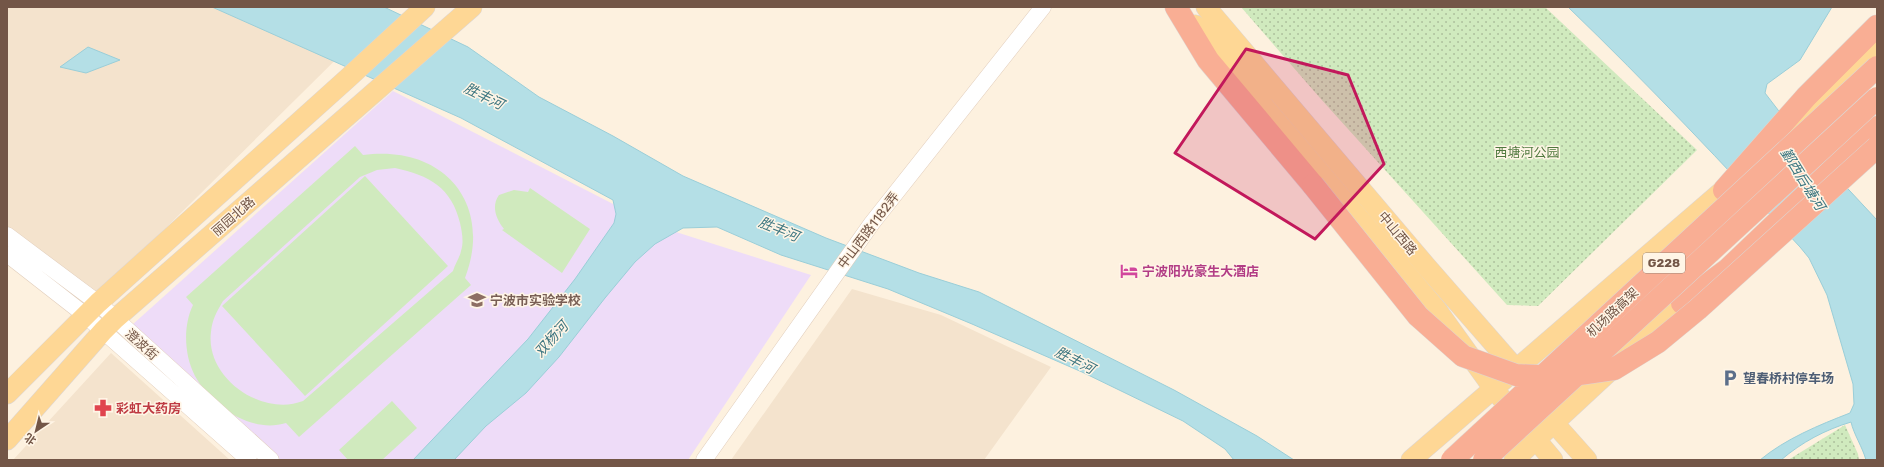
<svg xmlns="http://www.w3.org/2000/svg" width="1884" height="467" viewBox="0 0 1884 467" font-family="Rubik,'Noto Sans SC',sans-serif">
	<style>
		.residential { fill: #f4e3cd }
		.education { fill: #eedcf8 }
		.green { fill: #d0eabe; fill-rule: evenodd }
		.park { fill: url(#park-dots) }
		.water { fill: #b4dfe6; stroke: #9aced8 }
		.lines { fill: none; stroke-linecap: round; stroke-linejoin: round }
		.minor-casing { stroke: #e1cdbb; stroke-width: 17 }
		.major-casing { stroke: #ddd6d3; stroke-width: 21 }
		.highway-casing { stroke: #ddd6d3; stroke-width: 23 }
		.minor { stroke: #fff; stroke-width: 16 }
		.major { stroke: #fed795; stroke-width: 20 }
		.highway { stroke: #f9ae94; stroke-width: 22 }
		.highway-bridge-casing { stroke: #ddd6d3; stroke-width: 23; stroke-linecap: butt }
		.highway-bridge { stroke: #f9ae94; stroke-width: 22 }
		.marked { fill: #c2185b; fill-opacity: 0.2; stroke: #c2185b; stroke-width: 3; stroke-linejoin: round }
		.labels { text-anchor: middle; stroke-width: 3; stroke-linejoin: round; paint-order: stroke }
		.shield { fill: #fff5e6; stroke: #9d8677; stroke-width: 1 }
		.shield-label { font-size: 12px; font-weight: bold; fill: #735647 }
		.park-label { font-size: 13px; fill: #50793e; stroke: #fff5e6 }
		.street-label { font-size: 13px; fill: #735647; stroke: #fff5e6 }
		.hotel-label { font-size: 13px; font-weight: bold; fill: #b23c85; stroke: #fff5e6; text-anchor: start }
		.education-label { font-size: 13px; font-weight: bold; fill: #785e54; stroke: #fff5e6; text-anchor: start }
		.service-label { font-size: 13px; font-weight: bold; fill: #4e5e75; stroke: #fff5e6; text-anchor: start }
		.health-label { font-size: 13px; font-weight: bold; fill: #be3a42; stroke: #fff5e6; text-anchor: start }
		.water-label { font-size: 14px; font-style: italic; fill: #3d7681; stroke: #fff5e6 }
	</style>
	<defs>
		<pattern id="park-dots" width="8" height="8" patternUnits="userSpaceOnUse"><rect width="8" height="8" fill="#d0eabe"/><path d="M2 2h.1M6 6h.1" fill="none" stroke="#adc09c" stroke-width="1.8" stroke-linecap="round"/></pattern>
	</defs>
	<rect width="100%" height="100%" fill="#fdf1df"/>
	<path class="residential" d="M 7,7 L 389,7 L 97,296 L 7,227 Z
		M 852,289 L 941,315 L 1051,367 L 984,460 L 731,460 Z
		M 111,353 L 230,460 L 13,460 Z"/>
	<path class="education" d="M 393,91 L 654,225 L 811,275 L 688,460 L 279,460 L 132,325 Z"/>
	<path class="green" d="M 355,146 L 363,155 C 442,144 494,202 465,278 L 471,285 L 299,437 L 286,423 C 251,434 212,406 195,376 C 184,355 183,326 193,305 L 186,297 ZM 395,168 C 429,175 452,188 460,223 C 462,232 464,242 461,251 C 460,257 455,264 453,271 L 303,401 C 262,417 205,378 211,332 C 212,320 217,311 223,301 L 360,177 L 377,170 Z
		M 365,176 L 448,266 L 305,396 L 222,306 Z
		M 530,188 L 590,229 L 562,273 L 502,230 L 504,229 C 496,219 491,206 499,195 L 514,190 L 528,192 Z
		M 392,401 L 417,428 L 382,460 L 348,460 L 339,450 Z"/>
	<path class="park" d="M 1241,7 L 1545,7 L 1697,150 L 1538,306 L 1507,305 L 1320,98 Z
		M 1845,425 L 1858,454 L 1859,460 L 1788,460 Z"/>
	<path class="water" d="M 212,7 L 384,7 L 468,47 L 539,97 L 613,136 L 683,176 L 826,238 L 919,273 L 979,292 L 1174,390 L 1257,436 L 1294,460 L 1234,460 L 1225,449 L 1183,421 L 1082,372 L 972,324 L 888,289 L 781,255 L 717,227 L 683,228 L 655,244 L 635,262 L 605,298 L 559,357 L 526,393 L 486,426 L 454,460 L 413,460 L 528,339 L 575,279 L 614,223 L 616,214 L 613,200 L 461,118 Z
		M 1568,7 L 1832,7 L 1800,60 L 1767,84 L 1765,93 L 1795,132 L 1877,220 L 1877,460 L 1866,460 C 1862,446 1854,435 1851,422 C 1825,430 1802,442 1781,460 L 1760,460 C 1785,439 1819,425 1850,413 L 1854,404 L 1853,384 L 1827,295 L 1809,258 L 1800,247 C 1724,165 1648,84 1568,7 Z
		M 88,47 L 120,60 L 86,73 L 60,67 Z"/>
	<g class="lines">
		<g class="minor-casing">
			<path id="minor" d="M 7,235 L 98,303 L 271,460
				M 7,254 L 85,315 L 249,460
				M 704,460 L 872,223 L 1043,7"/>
		</g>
		<g class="major-casing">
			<path id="major" d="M 1206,7 L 1426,266 L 1516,369 L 1554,423 L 1587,460
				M 1195,25 L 1437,310 L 1493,388 L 1553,460
				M 1782,136 L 1877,47
				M 7,394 L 98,303 L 348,78 L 425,7
				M 7,440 L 103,331 L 115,319 L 472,7
				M 1411,460 L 1735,180
				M 1514,460 L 1694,293"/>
		</g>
		<g class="highway-casing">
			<path id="highway" d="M 1176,7 L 1208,60 L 1313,185
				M 1724,190 L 1806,97 L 1877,26
				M 1682,303 L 1728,269 L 1877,127"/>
		</g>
		<use href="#minor" class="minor"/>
		<use href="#major" class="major"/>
		<use href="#highway" class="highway"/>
		<g class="highway-bridge-casing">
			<path id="highway-bridge" d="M 1313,185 L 1418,316 L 1463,356 L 1516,375 L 1559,377 L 1614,369 L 1658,342 L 1698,309 L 1877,147
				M 1452,460 L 1877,67
				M 1484,460 L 1877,98"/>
		</g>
		<use href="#highway-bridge" class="highway-bridge"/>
	</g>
	<path class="marked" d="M 1246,49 L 1348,75 L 1384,164 L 1315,239 L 1175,153 Z"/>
	<defs>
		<g id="hotel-bare" transform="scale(1.38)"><path d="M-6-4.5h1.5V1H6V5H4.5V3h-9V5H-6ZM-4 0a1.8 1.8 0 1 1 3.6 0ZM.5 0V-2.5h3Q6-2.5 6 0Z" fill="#d1479c" stroke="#fff5e6" stroke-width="2.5" paint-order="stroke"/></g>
		<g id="school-bare" transform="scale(1.38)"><path d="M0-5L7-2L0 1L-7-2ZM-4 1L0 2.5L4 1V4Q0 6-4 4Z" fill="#8d6e63" stroke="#fff5e6" stroke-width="2.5" paint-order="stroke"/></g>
		<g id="parking-bare" transform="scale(1.38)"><path d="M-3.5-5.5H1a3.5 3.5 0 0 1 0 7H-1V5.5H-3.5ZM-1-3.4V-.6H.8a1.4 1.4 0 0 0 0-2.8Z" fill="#5c6f8a" stroke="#fff5e6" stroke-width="2.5" paint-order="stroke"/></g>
		<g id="pharmacy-bare" transform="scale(1.38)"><path d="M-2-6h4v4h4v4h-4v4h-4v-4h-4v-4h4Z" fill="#e0444e" stroke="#fff5e6" stroke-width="2.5" paint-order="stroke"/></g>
	</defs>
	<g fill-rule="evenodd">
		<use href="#hotel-bare" x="1129" y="271"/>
		<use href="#school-bare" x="477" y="300"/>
		<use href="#parking-bare" x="1730" y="378"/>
		<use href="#pharmacy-bare" x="103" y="408"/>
	</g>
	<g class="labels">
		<rect class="shield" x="1643" y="253" width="42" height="20" rx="3"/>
		<g class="shield-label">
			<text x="1664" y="267">G228</text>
		</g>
		<g class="park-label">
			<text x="1527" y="157">西塘河公园</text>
		</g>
		<g class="street-label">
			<text transform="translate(233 216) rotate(-41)" y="5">丽园北路</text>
			<text transform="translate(868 230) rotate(-53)" y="5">中山西路1182弄</text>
			<text transform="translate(1398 233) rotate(50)" y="5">中山西路</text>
			<text transform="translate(1612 312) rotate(-43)" y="5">机场路高架</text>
			<text transform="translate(142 344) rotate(42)" y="5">澄波街</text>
		</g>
		<g class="hotel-label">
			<text x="1142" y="276">宁波阳光豪生大酒店</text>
		</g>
		<g class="education-label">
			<text x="490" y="305">宁波市实验学校</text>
		</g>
		<g class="service-label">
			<text x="1743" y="383">望春桥村停车场</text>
		</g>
		<g class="health-label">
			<text x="116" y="413">彩虹大药房</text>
		</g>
		<g class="water-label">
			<text transform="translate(484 96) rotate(26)" y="5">胜丰河</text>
			<text transform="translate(1803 179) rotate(58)" y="5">鄞西后塘河</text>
			<text transform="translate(779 229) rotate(22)" y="5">胜丰河</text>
			<text transform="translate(551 339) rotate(-48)" y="5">双杨河</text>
			<text transform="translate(1075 360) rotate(27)" y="5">胜丰河</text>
		</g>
	</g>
	<rect width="1884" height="467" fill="none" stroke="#735647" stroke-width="16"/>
	<g transform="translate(36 431) rotate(215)" stroke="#fff5e6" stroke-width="3" paint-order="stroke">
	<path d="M0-3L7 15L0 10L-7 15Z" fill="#735647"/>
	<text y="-6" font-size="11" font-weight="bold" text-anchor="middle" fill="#735647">北</text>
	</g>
</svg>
